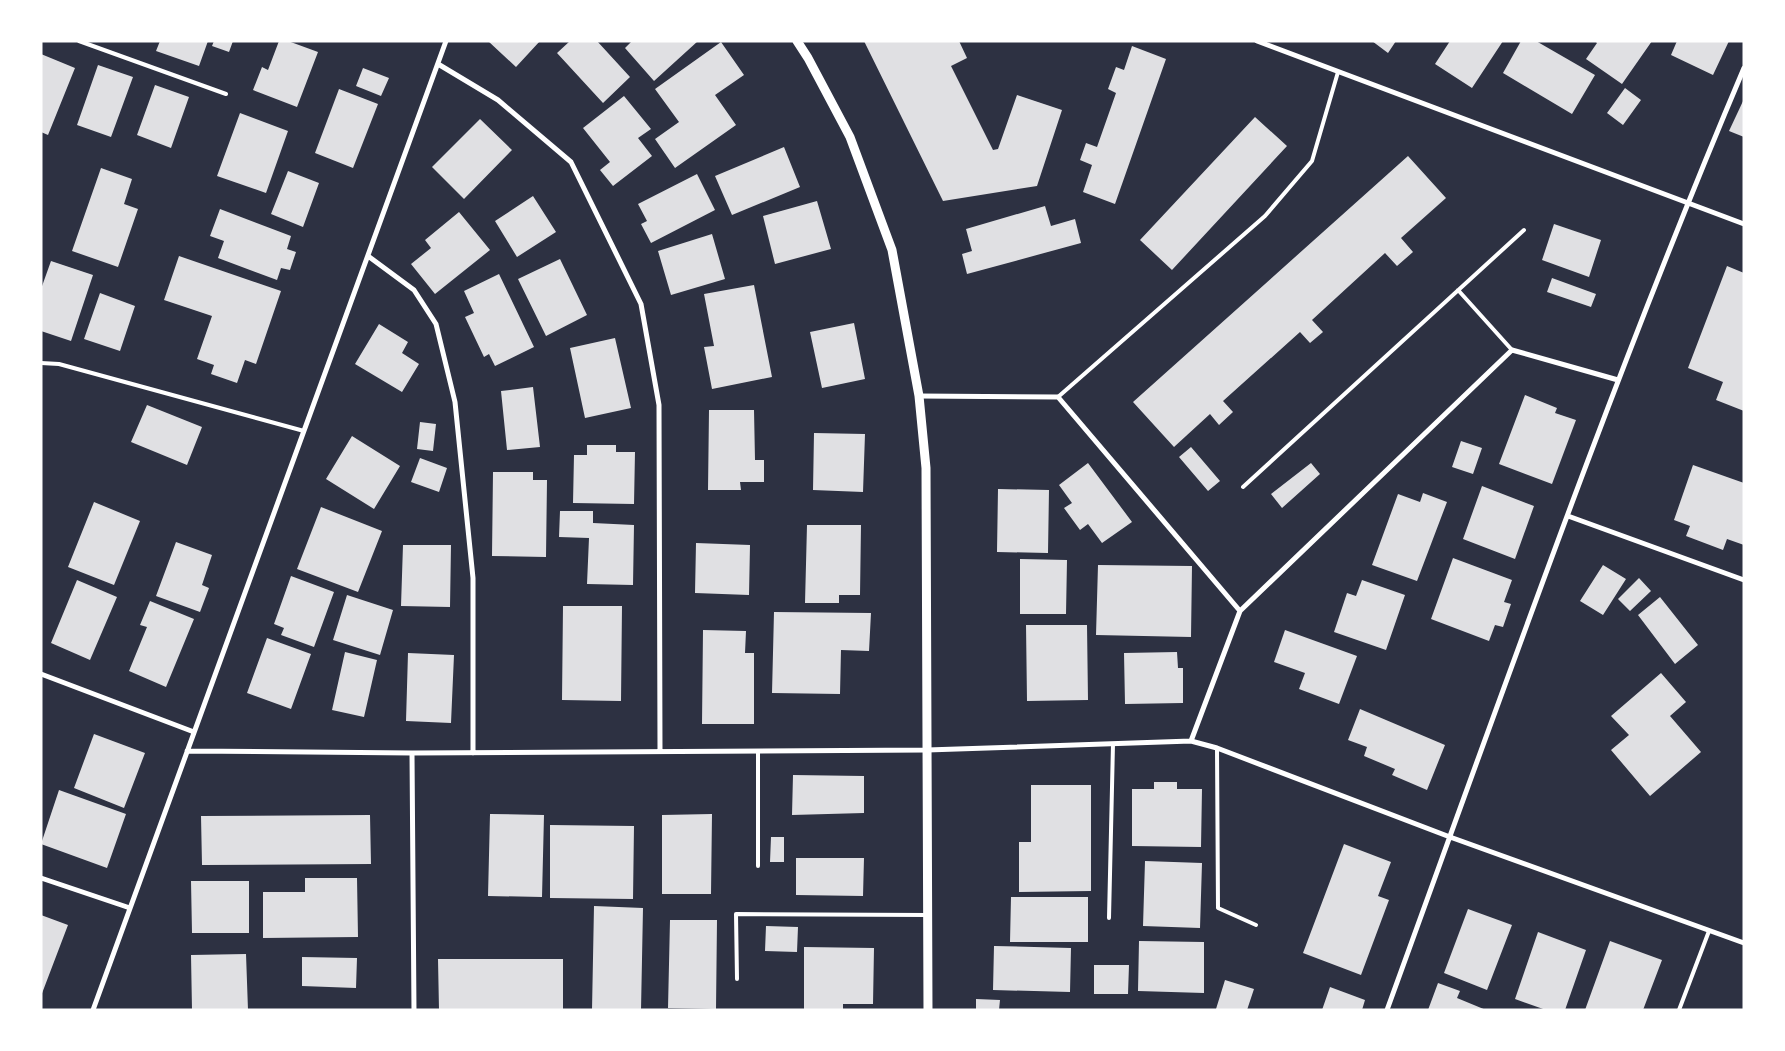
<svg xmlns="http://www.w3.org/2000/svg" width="1785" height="1051" viewBox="0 0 1785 1051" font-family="Literata,serif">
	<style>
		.building { fill: #e0e0e3 }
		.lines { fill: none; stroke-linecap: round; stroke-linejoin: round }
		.service { stroke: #fff; stroke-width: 4 }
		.minor { stroke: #fff; stroke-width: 5 }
		.tertiary { stroke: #fff; stroke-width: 9 }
	</style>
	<rect width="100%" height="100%" fill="#2d3142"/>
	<path class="building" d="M 160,41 L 208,41 L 199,66 L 156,51 Z
		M 214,41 L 233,41 L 229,52 L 212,46 Z
		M 279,41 L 288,41 L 318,52 L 297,107 L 253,90 L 262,67 L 268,70 Z
		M 488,41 L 540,41 L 516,67 Z
		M 570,41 L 597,41 L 630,77 L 603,103 L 557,53 Z
		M 632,41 L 698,41 L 654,81 L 625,48 Z
		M 864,41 L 959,41 L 967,58 L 951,66 L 993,150 L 998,149 L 1017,95 L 1062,110 L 1037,186 L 943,201 Z
		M 1372,41 L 1396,41 L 1388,53 Z
		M 1450,41 L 1503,41 L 1472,88 L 1435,64 Z
		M 1521,41 L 1536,41 L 1595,75 L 1572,114 L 1503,73 Z
		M 1595,41 L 1652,41 L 1622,84 L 1586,59 L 1597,43 Z
		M 1677,41 L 1729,41 L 1713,75 L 1671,55 Z
		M 721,42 L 744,75 L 715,95 L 736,125 L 675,168 L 655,139 L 679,122 L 655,89 Z
		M 1132,46 L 1166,59 L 1115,204 L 1083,192 L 1092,165 L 1080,160 L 1086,143 L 1097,147 L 1116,93 L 1108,89 L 1116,67 L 1124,70 Z
		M 41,54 L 75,68 L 48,135 L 41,132 Z
		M 98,65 L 133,77 L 111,137 L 77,125 Z
		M 363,68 L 389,78 L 381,96 L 356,86 Z
		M 155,85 L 189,97 L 171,148 L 137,135 Z
		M 1625,88 L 1641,100 L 1623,125 L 1607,113 Z
		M 339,89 L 378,104 L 353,168 L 315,153 Z
		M 624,96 L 651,129 L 638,138 L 652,156 L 613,186 L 600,170 L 610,162 L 583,128 Z
		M 1744,99 L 1744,137 L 1729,131 Z
		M 240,113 L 288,131 L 266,193 L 217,176 Z
		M 1255,117 L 1287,146 L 1172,270 L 1140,240 Z
		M 480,119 L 512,150 L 464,199 L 432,167 Z
		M 784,147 L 800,187 L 732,215 L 715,176 Z
		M 1408,156 L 1446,198 L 1401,238 L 1413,252 L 1397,266 L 1385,253 L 1312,320 L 1323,332 L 1310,343 L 1300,332 L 1223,401 L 1233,412 L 1219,425 L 1210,414 L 1174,447 L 1133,402 Z
		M 101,168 L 132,179 L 124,204 L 138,209 L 118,267 L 72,251 Z
		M 288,171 L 319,183 L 303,227 L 271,214 Z
		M 697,174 L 715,210 L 651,243 L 641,224 L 647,221 L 638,204 Z
		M 533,196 L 556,232 L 517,257 L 495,221 Z
		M 817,201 L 831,249 L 775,264 L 763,216 Z
		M 1045,206 L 1051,226 L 1075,219 L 1081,243 L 967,274 L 962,254 L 972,251 L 966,229 Z
		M 220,209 L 291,236 L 287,249 L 296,252 L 290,270 L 281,268 L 277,280 L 218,258 L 224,241 L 210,236 Z
		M 459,212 L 490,250 L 435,294 L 411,264 L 431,248 L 425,240 Z
		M 1554,224 L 1601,240 L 1589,277 L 1542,260 Z
		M 712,234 L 725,279 L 671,295 L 658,251 Z
		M 179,256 L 281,291 L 256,364 L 245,360 L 237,383 L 211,374 L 214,365 L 197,359 L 212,316 L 164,300 Z
		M 560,259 L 587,315 L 546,336 L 518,279 Z
		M 51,261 L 93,275 L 71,341 L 41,331 L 41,289 Z
		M 1727,266 L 1744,273 L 1744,411 L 1716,400 L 1723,382 L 1688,368 Z
		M 499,274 L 534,347 L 495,366 L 489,354 L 484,357 L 465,317 L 474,313 L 464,291 Z
		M 1552,278 L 1596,294 L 1591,307 L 1547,292 Z
		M 754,285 L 772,377 L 712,389 L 704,347 L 714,346 L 704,294 Z
		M 100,293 L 135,306 L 120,351 L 84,339 Z
		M 854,323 L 865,379 L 822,388 L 810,332 Z
		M 379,324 L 408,342 L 402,353 L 419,364 L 402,392 L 355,364 Z
		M 615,338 L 631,408 L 585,418 L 570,348 Z
		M 533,387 L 540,447 L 507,450 L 501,391 Z
		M 1525,395 L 1557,408 L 1555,413 L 1576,420 L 1552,484 L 1499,464 Z
		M 147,405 L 202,427 L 187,465 L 131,442 Z
		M 709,410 L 754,410 L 755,460 L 764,460 L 764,482 L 740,482 L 741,490 L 708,490 Z
		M 420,422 L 436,424 L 433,451 L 417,449 Z
		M 814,433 L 865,434 L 863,492 L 813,490 Z
		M 352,436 L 400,466 L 374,509 L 326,479 Z
		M 1461,441 L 1482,448 L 1473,474 L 1452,467 Z
		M 587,445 L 616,445 L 616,452 L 635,452 L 634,504 L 573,503 L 574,455 L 587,455 Z
		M 1191,447 L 1220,481 L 1208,491 L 1179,457 Z
		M 420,458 L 447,468 L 439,492 L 411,482 Z
		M 1088,463 L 1132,522 L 1102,543 L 1088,524 L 1080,530 L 1064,508 L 1072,503 L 1059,485 Z
		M 1311,463 L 1320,474 L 1282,508 L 1271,494 Z
		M 1693,465 L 1744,483 L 1744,545 L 1727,539 L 1723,550 L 1686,536 L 1690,526 L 1674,520 Z
		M 493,472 L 533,472 L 533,480 L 547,480 L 546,557 L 492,556 Z
		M 1482,486 L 1534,506 L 1515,559 L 1463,539 Z
		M 998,489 L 1049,490 L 1048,553 L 997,552 Z
		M 1423,493 L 1447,502 L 1417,581 L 1372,565 L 1398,494 L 1420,502 Z
		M 94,502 L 140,521 L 114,585 L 68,567 Z
		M 321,507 L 382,531 L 358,592 L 297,569 Z
		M 560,511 L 593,511 L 593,523 L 634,525 L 633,585 L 587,584 L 589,538 L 559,537 Z
		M 807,525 L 861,525 L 860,595 L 839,595 L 839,603 L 805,603 Z
		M 176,542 L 212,555 L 202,585 L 209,588 L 200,612 L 156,596 Z
		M 696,543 L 750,545 L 749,595 L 695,593 Z
		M 403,545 L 451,545 L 450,607 L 401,606 Z
		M 1453,558 L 1512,580 L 1504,602 L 1511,604 L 1503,627 L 1495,625 L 1489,641 L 1431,619 Z
		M 1020,559 L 1067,560 L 1066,614 L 1020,614 Z
		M 1098,565 L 1192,566 L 1191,637 L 1096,635 Z
		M 1603,565 L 1626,579 L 1603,615 L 1580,601 Z
		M 291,576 L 334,592 L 314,647 L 281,635 L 284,628 L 274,624 Z
		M 1639,578 L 1651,591 L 1630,611 L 1618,599 Z
		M 77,580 L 117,597 L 90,660 L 51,643 Z
		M 1362,580 L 1405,595 L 1386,650 L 1334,632 L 1347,593 L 1356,596 Z
		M 347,595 L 393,610 L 380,655 L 333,640 Z
		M 1660,597 L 1698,645 L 1675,664 L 1638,615 Z
		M 150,601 L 194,619 L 166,687 L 129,671 L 147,627 L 140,625 Z
		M 563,606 L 622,606 L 621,701 L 562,700 Z
		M 774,612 L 871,613 L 869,651 L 841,650 L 840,694 L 772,693 Z
		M 1026,625 L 1087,625 L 1088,700 L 1027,701 Z
		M 703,630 L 746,631 L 745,653 L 754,653 L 754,724 L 702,724 Z
		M 1285,630 L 1357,656 L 1339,704 L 1299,689 L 1305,673 L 1274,662 Z
		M 267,638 L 311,654 L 291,709 L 247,693 Z
		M 345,652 L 377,660 L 364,717 L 332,710 Z
		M 1177,652 L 1178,668 L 1183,668 L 1183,703 L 1125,704 L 1124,653 Z
		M 408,653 L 454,655 L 451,723 L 406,721 Z
		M 1661,673 L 1686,702 L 1670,716 L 1701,752 L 1650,796 L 1611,750 L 1629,735 L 1611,716 Z
		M 1360,709 L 1445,745 L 1427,790 L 1392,775 L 1395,769 L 1364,756 L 1367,747 L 1348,740 Z
		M 94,734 L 145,753 L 124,808 L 74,788 Z
		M 793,775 L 864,776 L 864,813 L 792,815 Z
		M 1154,782 L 1177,782 L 1177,789 L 1202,789 L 1201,847 L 1132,846 L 1132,789 L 1154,789 Z
		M 1031,785 L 1091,785 L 1091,891 L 1019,892 L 1019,842 L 1031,842 Z
		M 59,790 L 126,814 L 107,868 L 41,844 Z
		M 490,814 L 544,815 L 542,897 L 488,896 Z
		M 712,814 L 711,894 L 662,894 L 662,815 Z
		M 370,815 L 371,864 L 202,865 L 201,816 Z
		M 550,825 L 634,826 L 633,899 L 550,898 Z
		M 771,837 L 784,837 L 784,862 L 770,862 Z
		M 1344,844 L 1391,862 L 1378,896 L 1389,900 L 1361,975 L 1303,953 Z
		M 796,858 L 864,858 L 863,896 L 796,895 Z
		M 1145,861 L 1202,863 L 1200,928 L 1143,926 Z
		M 305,878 L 357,878 L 358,937 L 263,938 L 263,892 L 305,892 Z
		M 191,881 L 249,881 L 249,933 L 192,933 Z
		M 1011,897 L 1088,897 L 1088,942 L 1010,942 Z
		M 594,906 L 643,908 L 641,1010 L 592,1010 Z
		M 1468,909 L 1512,925 L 1487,990 L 1444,973 Z
		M 41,915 L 68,925 L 41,996 Z
		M 670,920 L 717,920 L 716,1009 L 668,1008 Z
		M 766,926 L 798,927 L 797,952 L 765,951 Z
		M 1538,932 L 1586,950 L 1565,1010 L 1546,1010 L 1515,999 Z
		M 1139,941 L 1204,942 L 1204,993 L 1138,991 Z
		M 1610,941 L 1662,960 L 1643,1010 L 1585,1010 Z
		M 994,946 L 1071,948 L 1070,992 L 993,990 Z
		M 804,947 L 874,948 L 873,1004 L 843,1004 L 843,1010 L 804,1010 Z
		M 246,954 L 248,1010 L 192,1010 L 191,955 Z
		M 302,957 L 357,958 L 356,988 L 302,986 Z
		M 438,959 L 563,959 L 563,1010 L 439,1010 Z
		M 1094,965 L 1129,965 L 1128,994 L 1094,994 Z
		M 1225,980 L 1254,989 L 1247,1010 L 1216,1009 Z
		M 1438,983 L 1460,991 L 1457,998 L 1486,1010 L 1428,1010 Z
		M 1330,987 L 1365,1000 L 1362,1010 L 1322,1010 Z
		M 976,999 L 1000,1000 L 999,1010 L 976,1010 Z"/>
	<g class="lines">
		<path class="service" d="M 79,41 L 226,94
			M 1458,290 L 1512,350
			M 41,363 L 59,364 L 304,431
			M 1058,397 L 1265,216 L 1312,161 L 1338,72
			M 1243,487 L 1524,230
			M 1217,748 L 1218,908 L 1256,925
			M 758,751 L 758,866
			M 1109,918 L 1113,744
			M 737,979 L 736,914 L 928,915
			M 1679,1010 L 1709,931"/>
		<path class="minor" d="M 1257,41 L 1744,224
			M 438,64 L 498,100 L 571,162 L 641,304 L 659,405 L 660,751
			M 368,256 L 414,290 L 436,324 L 455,402 L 473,578 L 473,753
			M 919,396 L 1058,397 L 1240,611
			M 1568,516 L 1744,580
			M 41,674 L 194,732
			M 1191,741 L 1240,611 L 1512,350 L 1618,380
			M 187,751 L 412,753 L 927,750 L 1191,741 L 1217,748 L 1450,837 L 1744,943
			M 412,753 L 414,1010
			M 41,878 L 130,908
			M 93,1010 L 446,41
			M 1387,1010 C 1502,694 1613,377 1744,68"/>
		<path class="tertiary" d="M 797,41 L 808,58 L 850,137 L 892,250 L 919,396 L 926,468 L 928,1010"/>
	</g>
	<rect width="1785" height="1051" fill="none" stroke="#ffffff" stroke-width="85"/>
</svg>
